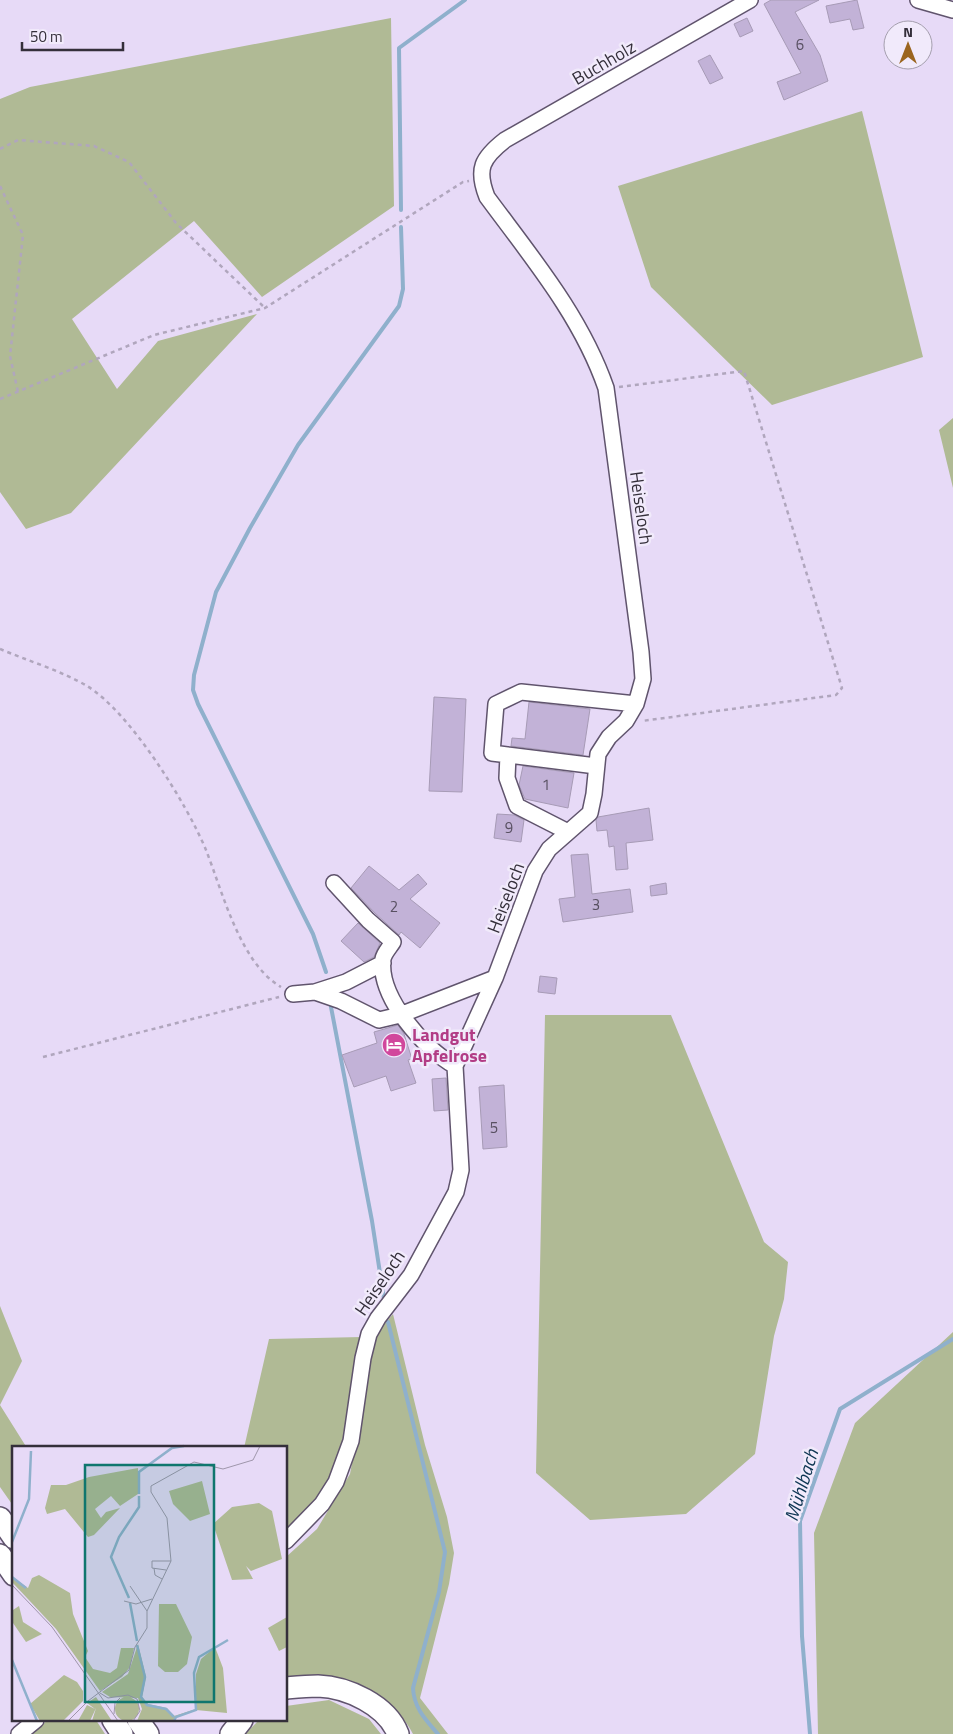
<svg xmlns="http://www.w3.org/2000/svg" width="953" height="1734" viewBox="0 0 953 1734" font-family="'Titillium Web',sans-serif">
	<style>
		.green { fill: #b0ba95 }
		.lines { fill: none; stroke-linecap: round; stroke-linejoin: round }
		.stream { stroke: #8fb0cc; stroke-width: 4 }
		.building { fill: #c2b2d7; stroke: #a79bb6 }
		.minor-casing { stroke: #60546d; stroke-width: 18 }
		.highway-casing { stroke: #60546d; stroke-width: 24 }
		.path { stroke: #b0a6bd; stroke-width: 2.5; stroke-dasharray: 4 4; stroke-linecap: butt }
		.minor { stroke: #fff; stroke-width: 15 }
		.highway { stroke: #fff; stroke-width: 21 }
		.labels { text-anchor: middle; stroke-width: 5; stroke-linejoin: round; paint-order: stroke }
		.number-label { font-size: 15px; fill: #585061 }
		.street-label { font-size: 18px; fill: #342f3a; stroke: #f1eafb }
		.hotel-label { font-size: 18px; font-weight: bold; fill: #b23c85; stroke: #f1eafb; text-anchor: start }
		.water-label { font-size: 19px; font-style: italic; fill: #0d3552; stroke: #f1eafb }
		.inset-river { fill: none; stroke: #8fb0cc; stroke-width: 2.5 }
		.inset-road { fill: none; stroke: #9f96ab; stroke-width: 1 }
		.view { fill: #0f766e; fill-opacity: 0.15; stroke: #0f766e; stroke-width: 2.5 }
		.inset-edge { fill: none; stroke: #342f3a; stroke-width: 2.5 }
	</style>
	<rect width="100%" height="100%" fill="#e7daf7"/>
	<path class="green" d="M 391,18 L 394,206 L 262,297 L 194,221 L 72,319 L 117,389 L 158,341 L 257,314 L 71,513 L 26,529 L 0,492 L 0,99 L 30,87 Z
		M 862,111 L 923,357 L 772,405 L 651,287 L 618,186 Z
		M 953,418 L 953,488 L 939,430 Z
		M 545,1015 L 671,1015 L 764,1242 L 788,1262 L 784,1299 L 774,1336 L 755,1454 L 686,1514 L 590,1520 L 536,1473 Z
		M 0,1306 L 22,1361 L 0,1405 L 27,1448 L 14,1448 L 14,1507 L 0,1487 Z
		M 393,1314 L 425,1445 L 447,1517 L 454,1553 L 449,1584 L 420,1698 L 448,1734 L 413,1734 C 400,1709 375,1689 348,1681 C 332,1677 304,1680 286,1679 L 286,1557 L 317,1529 L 350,1474 L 373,1346 L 380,1329 Z
		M 953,1332 L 953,1734 L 818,1734 L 814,1533 L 855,1423 Z
		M 362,1337 L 352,1411 L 335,1478 L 286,1542 L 286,1448 L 244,1448 L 269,1339 Z
		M 329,1700 L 369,1719 L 381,1734 L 245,1734 L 259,1720 L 286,1720 L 286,1706 Z
		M 48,1720 L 96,1720 L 105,1734 L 30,1734 Z"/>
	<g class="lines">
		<path class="stream" d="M 401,210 L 399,48 L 465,0
			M 326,972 L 313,934 L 198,704 L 193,690 L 194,675 L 216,592 L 250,528 L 298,445 L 399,306 L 403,289 L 401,227
			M 331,1007 L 372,1221 L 384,1299
			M 388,1322 L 445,1552 L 439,1592 L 413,1688 C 414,1708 425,1719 438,1734
			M 810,1734 L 802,1636 L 800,1521 L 840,1409 L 953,1339"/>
	</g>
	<path class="building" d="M 771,0 L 819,0 L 795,12 L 820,55 L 828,81 L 784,100 L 777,82 L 801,73 L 764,4 Z
		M 857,0 L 864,28 L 853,30 L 850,19 L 830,23 L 826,6 Z
		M 747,18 L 753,31 L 740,37 L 734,24 Z
		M 710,55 L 723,78 L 710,84 L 698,61 Z
		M 434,697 L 466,699 L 462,792 L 429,791 Z
		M 529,702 L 590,709 L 583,755 L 511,746 L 512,738 L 525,739 Z
		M 523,766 L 574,773 L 568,808 L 525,799 L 519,785 Z
		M 649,808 L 653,840 L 626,843 L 628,869 L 616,870 L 614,846 L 609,847 L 607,830 L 597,831 L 596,820 L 598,817 Z
		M 497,814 L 514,815 L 524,820 L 521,842 L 494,838 Z
		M 588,854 L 592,894 L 630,889 L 633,912 L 563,922 L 559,899 L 575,897 L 571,855 Z
		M 369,866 L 399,890 L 418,874 L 427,884 L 410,899 L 440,923 L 420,948 L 401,932 L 399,935 L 375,913 L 351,888 Z
		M 666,883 L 667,894 L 651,896 L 650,886 Z
		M 358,923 L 380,943 L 374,957 L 364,962 L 341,941 Z
		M 540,976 L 557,978 L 555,994 L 538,992 Z
		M 398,1025 L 404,1034 L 412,1059 L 408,1060 L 416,1083 L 391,1091 L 386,1076 L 354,1087 L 342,1055 L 377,1043 L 374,1032 Z
		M 446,1078 L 448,1110 L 434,1111 L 432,1079 Z
		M 504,1085 L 507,1147 L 483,1149 L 479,1087 Z"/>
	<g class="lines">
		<g class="minor-casing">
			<path id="minor" d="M 918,0 L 953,10
				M 508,755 L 507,778 L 517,806 L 568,832
				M 596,766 L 492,753 L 496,704 L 521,692 L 636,704
				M 334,883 L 368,920 L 393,942 C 390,947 384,953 383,959 C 378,997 424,1049 455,1066
				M 315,992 L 346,982 L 383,963
				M 293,994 L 315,992 L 341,1001 L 379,1020 L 400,1015 L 495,978
				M 286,1541 L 322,1504 L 336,1482 L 351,1441 L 363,1358 L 369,1334 L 378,1318 L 411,1275 L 456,1192 L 461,1170 L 455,1066 L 495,978 L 535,871 L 549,849 L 590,813 L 594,794 L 598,754 L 609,737 L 626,721 L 636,704 L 643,679 L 641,652 L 606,388 C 581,316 532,258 487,197 C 476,169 482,158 505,140 L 750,0
				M 19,1734 L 36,1720"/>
		</g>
		<g class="highway-casing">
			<path id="highway" d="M 0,1518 L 14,1538
				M 0,1555 L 14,1575
				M 286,1688 C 297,1687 307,1686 318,1686 C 347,1687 387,1705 398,1734
				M 113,1720 L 122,1734
				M 138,1720 L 148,1734
				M 231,1734 L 242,1720"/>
		</g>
		<path class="path" d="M 0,149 L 18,140 L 94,146 L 129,162 L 176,223 L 265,308
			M 0,186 L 23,235 L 10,356 L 18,392
			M 619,387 L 744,371 L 842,688 L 836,695 L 642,721
			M 0,399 L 154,335 L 265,308 L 463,182 L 469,181
			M 0,649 C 26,660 64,672 87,686 C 130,712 187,804 206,850 C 223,893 240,963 281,987
			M 43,1057 L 279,997"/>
		<use href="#minor" class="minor"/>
		<use href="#highway" class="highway"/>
	</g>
	<defs>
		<g id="hotel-disc" transform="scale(1.25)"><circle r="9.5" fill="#d1479c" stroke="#f1eafb"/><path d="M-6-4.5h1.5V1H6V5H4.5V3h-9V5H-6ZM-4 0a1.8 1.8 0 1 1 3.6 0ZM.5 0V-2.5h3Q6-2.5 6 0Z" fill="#fff"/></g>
	</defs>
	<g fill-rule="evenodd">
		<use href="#hotel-disc" x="394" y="1045"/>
	</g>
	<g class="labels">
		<g class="number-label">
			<text x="800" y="50">6</text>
			<text x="546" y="790">1</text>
			<text x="509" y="833">9</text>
			<text x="596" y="910">3</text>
			<text x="394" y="912">2</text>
			<text x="494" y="1133">5</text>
		</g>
		<g class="street-label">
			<text transform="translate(604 63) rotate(-30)" y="6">Buchholz</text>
			<text transform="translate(641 508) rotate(82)" y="6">Heiseloch</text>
			<text transform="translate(506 898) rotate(-69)" y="6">Heiseloch</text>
			<text transform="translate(380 1283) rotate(-56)" y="6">Heiseloch</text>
		</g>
		<g class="hotel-label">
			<text x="412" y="1041">Landgut<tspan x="412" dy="21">Apfelrose</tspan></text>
		</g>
		<g class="water-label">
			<text transform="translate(801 1485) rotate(-73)" y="7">Mühlbach</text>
		</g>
	</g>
	<g transform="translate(12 1446)">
		<rect width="275" height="275" fill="#e7daf7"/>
		<path d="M 126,22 L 126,48 L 108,60 L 99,50 L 83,63 L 89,72 L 94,66 L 108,62 L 82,89 L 76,91 L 53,63 L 35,68 L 33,62 L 39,39 L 54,39 L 77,31 ZM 190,35 L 198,68 L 178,75 L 161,58 L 157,45 ZM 247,57 L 260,65 L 270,113 L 239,125 L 234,120 L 241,133 L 220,134 L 201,78 L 220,61 ZM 27,129 L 58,147 L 61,168 L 76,205 L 73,211 L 81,223 L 98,227 L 105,222 L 109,202 L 122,202 L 118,221 L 110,231 L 88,245 L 44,183 L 0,136 L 0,131 L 16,142 L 20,132 ZM 147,158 L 164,158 L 180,191 L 175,218 L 166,226 L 153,226 L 146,220 ZM 7,160 L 11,176 L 30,188 L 14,196 L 1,177 L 1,164 ZM 275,171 L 275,201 L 267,205 L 256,182 ZM 126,198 L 134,231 L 130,251 L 136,258 L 155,262 L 162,270 L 184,263 L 184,228 L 189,213 L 203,201 L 211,222 L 215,267 L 184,264 L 165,271 L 162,275 L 125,275 L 130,263 L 126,252 L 98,251 L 90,246 L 116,228 ZM 52,229 L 65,236 L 71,245 L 71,255 L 51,275 L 28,275 L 18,258 ZM 84,251 L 100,275 L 80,275 L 84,262 L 78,275 L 66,275 L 75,259 L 83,263 L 75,257 ZM103 263a12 12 0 1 1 24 0a12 12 0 1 1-24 0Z" fill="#b0ba95"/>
		<path class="inset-river" d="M 127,48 L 127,26 L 160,2 L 172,0M 0,96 L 17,53 L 19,5M 0,131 L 14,142M 117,152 L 99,111 L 107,91 L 127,61 L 127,50M 118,157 L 125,195M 125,199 L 133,231 L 129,251 L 135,259 L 154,263 L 162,271M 0,214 L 25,275M 162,275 L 164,271 L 184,264 L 182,227 L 187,211 L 216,194"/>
		<path class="inset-road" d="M 142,122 L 143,129 L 150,133M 154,124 L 140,122 L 140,115 L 159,115M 0,139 L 40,181 L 106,275M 118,140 L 135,165M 112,155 L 124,158 L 140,153M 88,247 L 96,252 L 116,249 L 125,253 L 128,265 L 121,275M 102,268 L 103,257 L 108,252M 56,275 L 76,255 L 117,224 L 123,201 L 135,182 L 135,165 L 159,115 L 155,72 L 139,46 L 139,40 L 182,16 L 211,23 L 241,14 L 248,0"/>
		<path class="view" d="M 73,19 L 202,19 L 202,256 L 73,256 Z"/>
		<rect width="275" height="275" class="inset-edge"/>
	</g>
	<g transform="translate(908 45)"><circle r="24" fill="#f1eafb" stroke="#a59fae"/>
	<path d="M0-4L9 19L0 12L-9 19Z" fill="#9b651f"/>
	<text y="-8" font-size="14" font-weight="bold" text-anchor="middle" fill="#342f3a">N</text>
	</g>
	<path d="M22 42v8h101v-8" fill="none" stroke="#342f3a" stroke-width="2.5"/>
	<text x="30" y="42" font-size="15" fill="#342f3a" stroke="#f1eafb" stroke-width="4" paint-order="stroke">50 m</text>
</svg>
